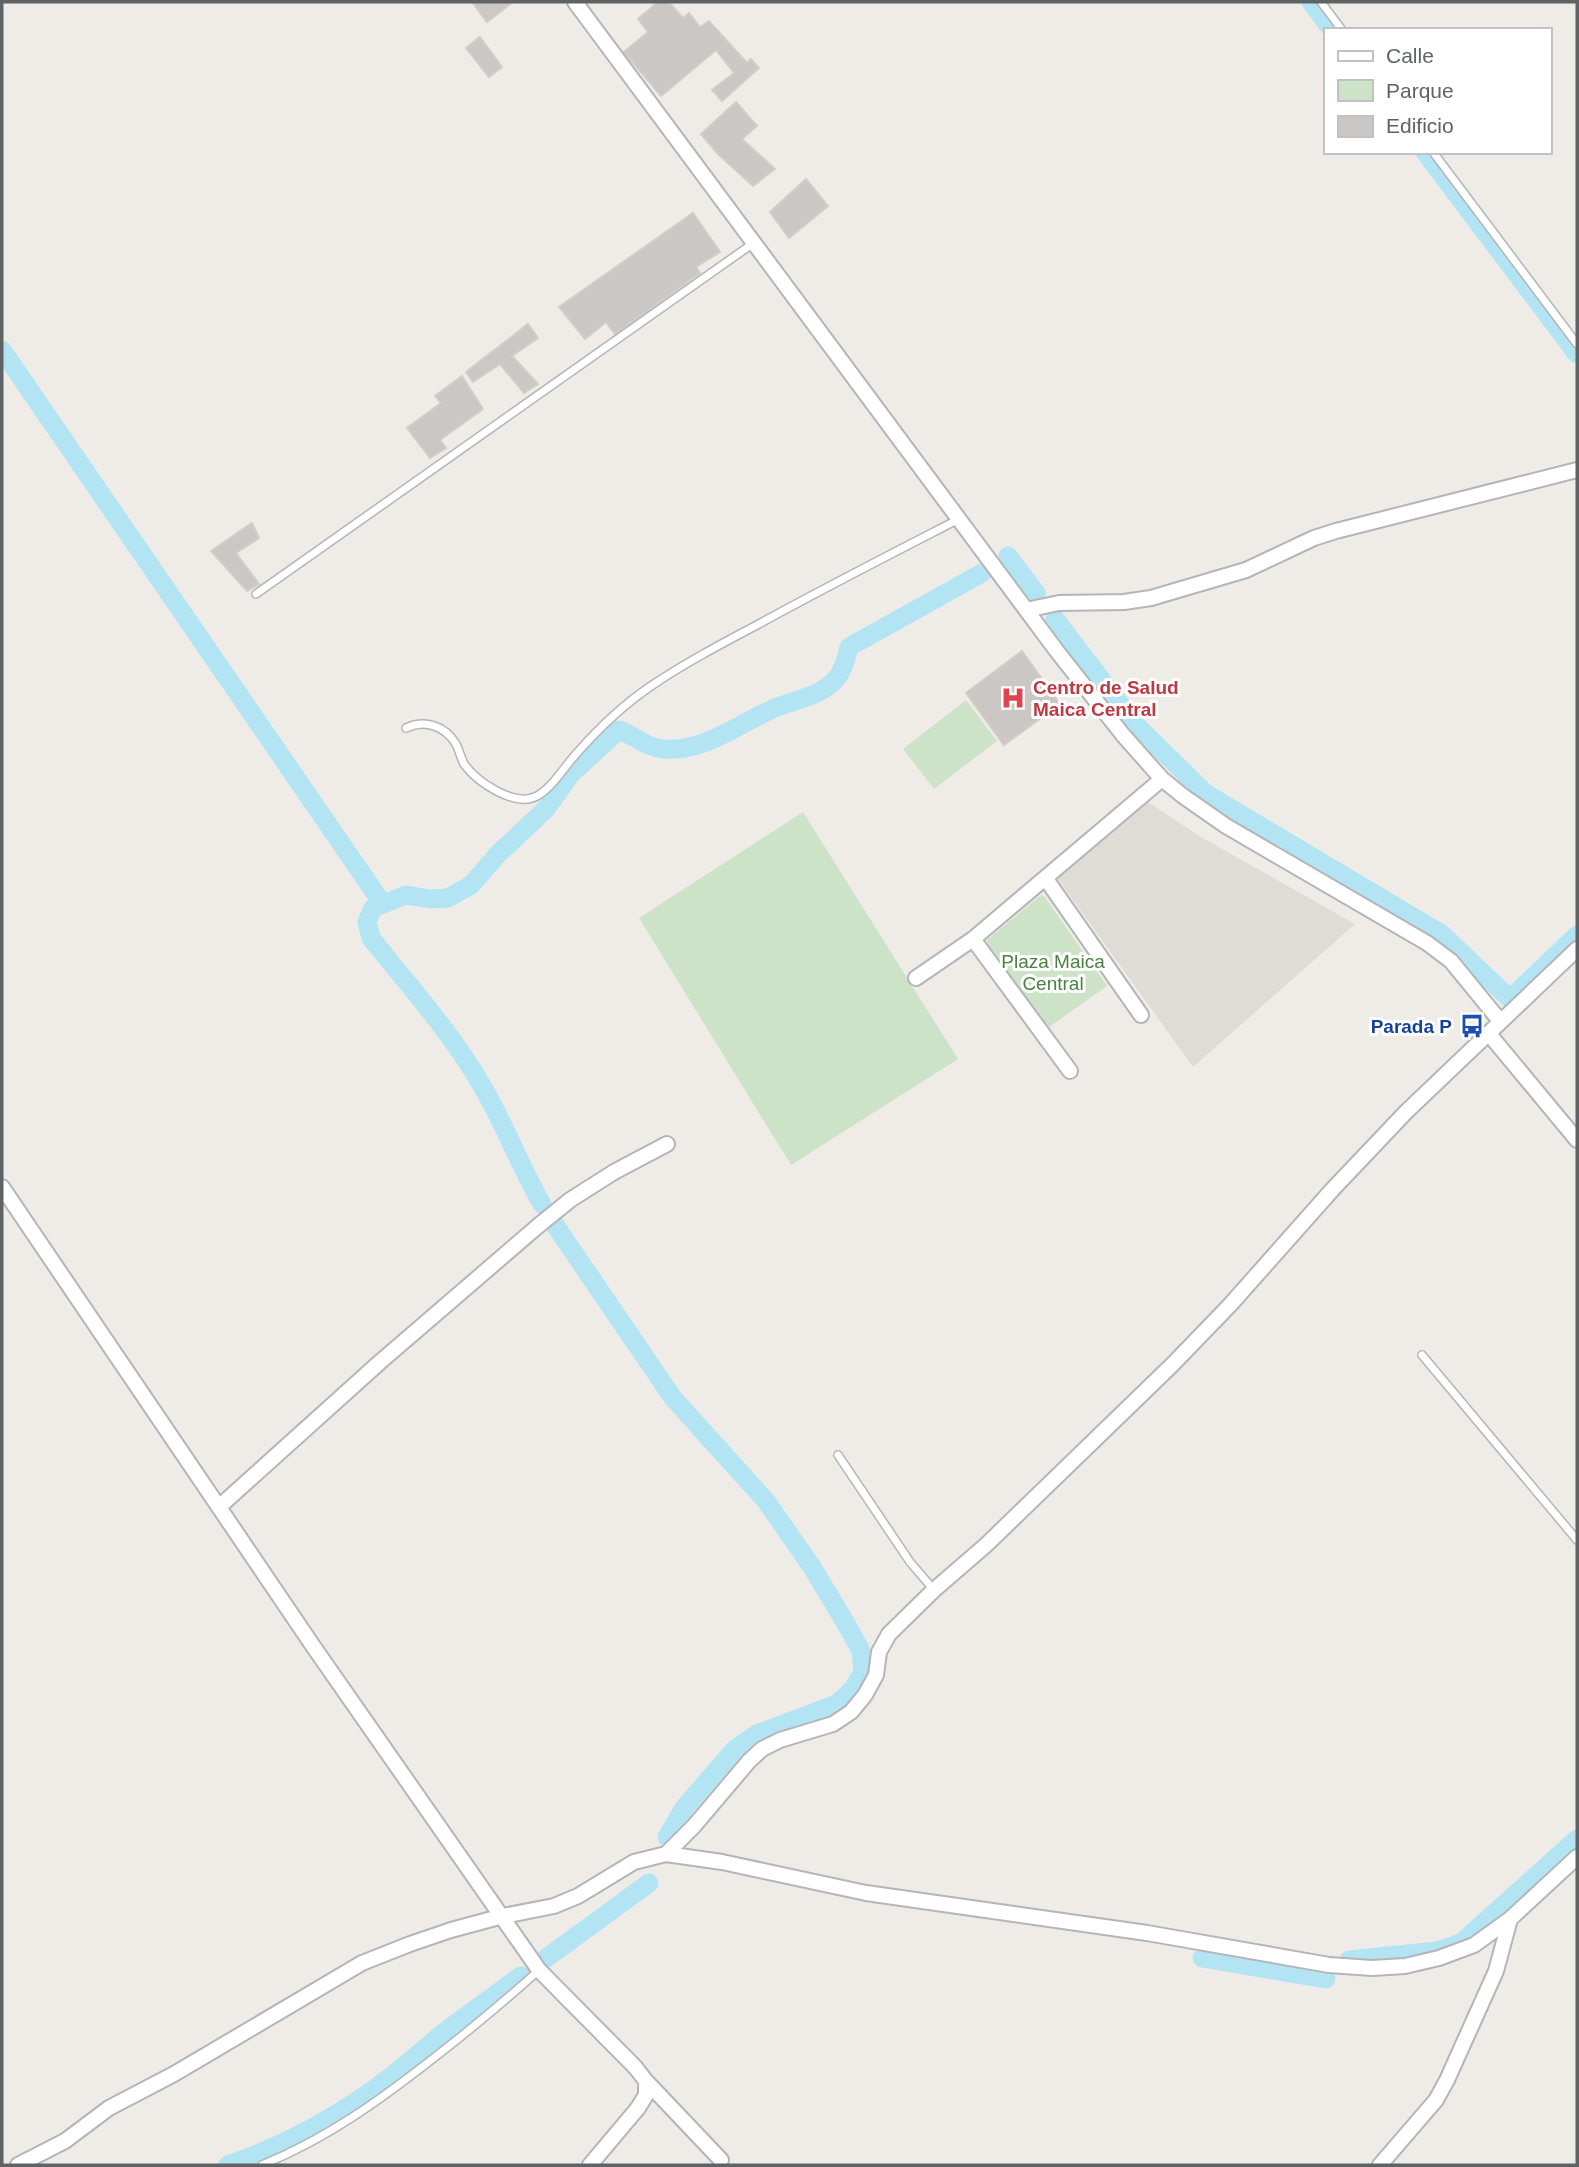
<svg xmlns="http://www.w3.org/2000/svg" width="1579" height="2167" viewBox="0 0 1579 2167" font-family="Helvetica,sans-serif">
	<style>
		.education { fill: #dfdcd6 }
		.green { fill: #cde3c8 }
		.lines { fill: none; stroke-linecap: round; stroke-linejoin: round }
		.canal { stroke: #b3e4f4; stroke-width: 19 }
		.building { fill: #cbc7c4; stroke: #d3cdc7; stroke-width: 2 }
		.service-casing { stroke: #b3b5b8; stroke-width: 10 }
		.minor-casing { stroke: #b3b5b8; stroke-width: 18 }
		.service { stroke: #fff; stroke-width: 7 }
		.minor { stroke: #fff; stroke-width: 14 }
		.labels { text-anchor: middle; stroke-width: 6; stroke-linejoin: round; paint-order: stroke }
		.health-label { font-size: 19px; font-weight: bold; fill: #be3a42; stroke: #fff; text-anchor: start }
		.park-label { font-size: 19px; fill: #4b8242; stroke: #fff }
		.transit-label { font-size: 19px; font-weight: bold; fill: #164399; stroke: #fff; text-anchor: end }
	</style>
	<rect width="100%" height="100%" fill="#efece8"/>
	<path class="education" d="M 1148,802 L 1201,837 L 1355,924 L 1193,1067 L 1058,879 Z"/>
	<path class="green" d="M 966,700 L 997,741 L 934,789 L 903,749 Z
		M 803,812 L 958,1059 L 791,1165 L 639,918 Z
		M 1041,895 L 1044,896 L 1107,986 L 1048,1028 L 1044,1026 L 986,941 Z"/>
	<g class="lines">
		<path class="canal" d="M 1311,2 L 1332,30
			M 1425,152 L 1577,354
			M 2,350 L 382,903
			M 1008,556 L 1036,593
			M 1055,619 L 1137,726 L 1205,793 L 1443,935 L 1510,999 L 1577,935
			M 542,1204 C 519,1165 504,1122 481,1084 C 450,1031 409,986 371,938 L 367,922 L 373,908 L 406,895 L 430,899 L 448,898 L 471,885 L 498,854 L 546,809 L 571,774 L 619,730 C 636,736 644,747 663,749 C 704,753 739,723 775,708 C 794,700 818,697 834,681 C 843,672 846,659 849,647 L 982,573
			M 555,1225 L 673,1398 L 766,1501 L 812,1567 L 848,1627 L 861,1651 L 863,1672 L 853,1689 L 837,1704 L 757,1734 L 735,1749 L 684,1808 L 667,1837
			M 1202,1958 L 1326,1979
			M 545,1959 L 649,1883
			M 1349,1960 L 1437,1951 L 1461,1943 L 1577,1839
			M 228,2165 C 286,2145 340,2115 389,2078 C 409,2063 427,2046 447,2030 C 471,2012 496,1994 521,1976"/>
	</g>
	<path class="building" d="M 472,2 L 513,2 L 487,22 Z
		M 658,2 L 669,2 L 683,18 L 689,13 L 700,27 L 709,21 L 747,63 L 751,59 L 759,68 L 722,101 L 712,90 L 734,73 L 716,50 L 661,96 L 624,52 L 648,32 L 638,19 Z
		M 480,37 L 502,67 L 489,77 L 466,48 Z
		M 736,102 L 757,126 L 742,139 L 775,169 L 753,186 L 717,153 L 701,134 Z
		M 806,179 L 828,206 L 789,238 L 770,212 Z
		M 693,213 L 720,252 L 696,267 L 700,273 L 615,334 L 606,322 L 585,339 L 559,307 Z
		M 528,324 L 538,338 L 512,356 L 538,384 L 524,393 L 500,364 L 473,382 L 466,372 Z
		M 462,376 L 483,409 L 440,440 L 446,448 L 430,458 L 407,428 L 441,403 L 435,396 Z
		M 252,523 L 259,538 L 236,553 L 259,584 L 247,591 L 211,551 Z
		M 1022,651 L 1060,704 L 1004,745 L 966,693 Z"/>
	<g class="lines">
		<g class="service-casing">
			<path id="service" d="M 1321,2 L 1342,30
				M 1433,152 L 1577,344
				M 256,594 L 755,242
				M 406,728 C 425,719 445,726 456,744 C 459,750 461,758 464,764 C 477,782 515,808 537,796 C 553,787 564,767 577,753 C 599,728 623,705 651,686 C 685,663 721,644 757,625 C 824,588 891,554 959,519
				M 1422,1355 L 1577,1540
				M 838,1455 L 910,1562 L 934,1590
				M 262,2165 C 328,2138 380,2100 435,2057 C 471,2029 505,2001 539,1970"/>
		</g>
		<g class="minor-casing">
			<path id="minor" d="M 575,2 L 1056,650 L 1123,735 L 1162,779 L 1183,796 L 1226,826 L 1427,943 L 1451,961 L 1500,1021
				M 1026,610 L 1059,603 L 1124,602 L 1151,598 L 1246,570 L 1314,538 L 1336,531 L 1577,470
				M 1046,879 L 1141,1015
				M 973,939 L 1070,1071
				M 916,978 L 973,939 L 1162,779
				M 1489,1034 L 1577,1140
				M 2,1187 L 313,1646 L 539,1970 L 635,2067 L 646,2081 L 646,2095 L 638,2108 L 590,2165
				M 219,1507 L 380,1362 L 538,1226 L 570,1200 L 614,1172 L 667,1144
				M 666,1854 L 694,1826 L 749,1761 L 762,1749 L 780,1740 L 833,1724 L 851,1712 L 865,1695 L 876,1675 L 879,1652 L 889,1634 L 934,1590 L 986,1545 L 1172,1365 L 1230,1305 L 1332,1190 L 1406,1112 L 1577,949
				M 646,2081 L 721,2160
				M 18,2165 L 65,2141 L 109,2108 L 174,2074 L 362,1963 L 410,1944 L 451,1930 L 503,1916 L 554,1906 L 578,1896 L 634,1862 L 666,1854 L 722,1862 L 866,1893 L 1147,1933 L 1329,1965 L 1372,1968 L 1405,1966 L 1439,1958 L 1474,1945 L 1510,1919 L 1577,1857
				M 1380,2165 L 1436,2100 L 1447,2080 L 1496,1971 L 1510,1919"/>
		</g>
		<use href="#service" class="service"/>
		<use href="#minor" class="minor"/>
	</g>
	<defs>
		<g id="hospital-bare" transform="scale(1.89)"><path d="M-5-5h3v3.5h4V-5h3V5h-3V1.5h-4V5h-3Z" fill="#e0444e" stroke="#fff" stroke-width="2.5" paint-order="stroke"/></g>
		<g id="bus-bare" transform="scale(1.89)"><path d="M-5-6H5V4H4V6H2V4H-2V6H-4V4H-5ZM-3.5-4V0h7V-4ZM-3.5 1.2v1.5H-2V1.2ZM2 1.2v1.5H3.5V1.2Z" fill="#1a4fb4" stroke="#fff" stroke-width="2.5" paint-order="stroke"/></g>
	</defs>
	<g fill-rule="evenodd">
		<use href="#hospital-bare" x="1013" y="698"/>
		<use href="#bus-bare" x="1472" y="1026"/>
	</g>
	<g class="labels">
		<g class="health-label">
			<text x="1033" y="694">Centro de Salud<tspan x="1033" dy="22">Maica Central</tspan></text>
		</g>
		<g class="park-label">
			<text x="1053" y="968">Plaza Maica<tspan x="1053" dy="22">Central</tspan></text>
		</g>
		<g class="transit-label">
			<text x="1452" y="1033">Parada P</text>
		</g>
	</g>
	<rect width="1579" height="2167" fill="none" stroke="#5f6366" stroke-width="7"/>
	<rect x="1324" y="28" width="228" height="126" fill="#ffffff" stroke="#bfc1c2" stroke-width="2"/>
	<rect x="1338" y="51" width="35" height="10" fill="#ffffff" stroke="#bfc1c2" stroke-width="2"/>
	<text x="1386" y="63" font-size="21" fill="#5f6366">Calle</text>
	<rect x="1338" y="80" width="35" height="21" fill="#cde3c8" stroke="#bfc1c2" stroke-width="2"/>
	<text x="1386" y="98" font-size="21" fill="#5f6366">Parque</text>
	<rect x="1338" y="116" width="35" height="21" fill="#cbc7c4" stroke="#bfc1c2" stroke-width="2"/>
	<text x="1386" y="133" font-size="21" fill="#5f6366">Edificio</text>
</svg>
